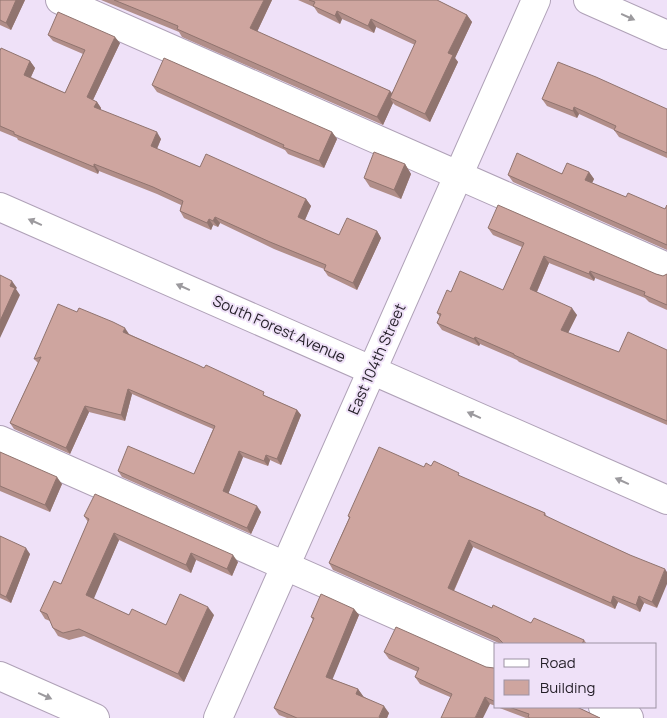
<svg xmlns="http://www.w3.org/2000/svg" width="667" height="718" viewBox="0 0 667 718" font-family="Manrope,sans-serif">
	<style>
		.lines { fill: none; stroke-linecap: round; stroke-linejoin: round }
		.minor-casing { stroke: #afa1b7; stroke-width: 30 }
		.minor { stroke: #fff; stroke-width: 28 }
		.wall { fill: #b18e89 }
		.shaded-wall { fill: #90746f }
		.building { fill: #cea59f; stroke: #90746f }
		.oneway { fill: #9c9a9e }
		.labels { text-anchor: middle; stroke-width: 4; stroke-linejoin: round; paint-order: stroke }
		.street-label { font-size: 15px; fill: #231e27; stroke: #efe1f8 }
	</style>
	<rect width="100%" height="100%" fill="#efe1f8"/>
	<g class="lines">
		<g class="minor-casing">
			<path id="minor" d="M 60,0 L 667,267
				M 588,0 L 667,35
				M 0,207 L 667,500
				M 0,440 L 496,659
				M 0,676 L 95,718
				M 603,707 L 629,718
				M 218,718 L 536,0"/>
		</g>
		<use href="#minor" class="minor"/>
	</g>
	<path class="wall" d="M 0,0 L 25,0 L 11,30 L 0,25 Z
		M 101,0 L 272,0 L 257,32 L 390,91 L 392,93 L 415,45 L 376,27 L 374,33 L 342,19 L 340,24 L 318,13 L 314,7 L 298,0 L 437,0 L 467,15 L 472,22 L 455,58 L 458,62 L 430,122 L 395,105 L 393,103 L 383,125 L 182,37 L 179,32 Z
		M 48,35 L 120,43 L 93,100 L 97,102 L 101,108 L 101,110 L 161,139 L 157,149 L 200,167 L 306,199 L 311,206 L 305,220 L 339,235 L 377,231 L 381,238 L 357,290 L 328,276 L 324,270 L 324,269 L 274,249 L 220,223 L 218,227 L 213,225 L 211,230 L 184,218 L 180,211 L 181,205 L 157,194 L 99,171 L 98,174 L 18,140 L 17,138 L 0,131 L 0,51 L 30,61 L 35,68 L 31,77 L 65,93 L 83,54 L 53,41 Z
		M 152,85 L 332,132 L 337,139 L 324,168 L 288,154 L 285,150 L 157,92 Z
		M 542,99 L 667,109 L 667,158 L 619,137 L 614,130 L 579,114 L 577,118 L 547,106 Z
		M 405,164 L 411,174 L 401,199 L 370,187 L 364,178 Z
		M 589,172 L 594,179 L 592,183 L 626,197 L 665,209 L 667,205 L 667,250 L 513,182 L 508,175 Z
		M 488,228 L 656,274 L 663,276 L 667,274 L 667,310 L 649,302 L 645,298 L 595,278 L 594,281 L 549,263 L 537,292 L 577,315 L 568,333 L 619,352 L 667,350 L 667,425 L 519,362 L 517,360 L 480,344 L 479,346 L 442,330 L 437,323 L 440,317 L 437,313 L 451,292 L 503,290 L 522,247 L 493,235 Z
		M 129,334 L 268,397 L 297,410 L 301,415 L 281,465 L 270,460 L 268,466 L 243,457 L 228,494 L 261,512 L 251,534 L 122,477 L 118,471 L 194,474 L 213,429 L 132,394 L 125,421 L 89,412 L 70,454 L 14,429 L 10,423 L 38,363 L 34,359 Z
		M 0,452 L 62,484 L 50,512 L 0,491 Z
		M 431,466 L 461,477 L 545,513 L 547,517 L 630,555 L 657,608 L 644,603 L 640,612 L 618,602 L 615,609 L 473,547 L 454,591 L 492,608 L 531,623 L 584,640 L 587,644 L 501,644 L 333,570 L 329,563 L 349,518 L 348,516 L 424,467 Z
		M 84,516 L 238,562 L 232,576 L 196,560 L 191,573 L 119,540 L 93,599 L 129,615 L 166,625 L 214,615 L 184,682 L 84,636 L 69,640 L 58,636 L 53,628 L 50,621 L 45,619 L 40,611 L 61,584 L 88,522 Z
		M 0,536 L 30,554 L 11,603 L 0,598 Z
		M 354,609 L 359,615 L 332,679 L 358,689 L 363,696 L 389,713 L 387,718 L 287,718 L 279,715 L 274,708 L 313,620 L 311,617 Z
		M 384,652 L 486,667 L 494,668 L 496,667 L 496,706 L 490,704 L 450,697 L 420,684 L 415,677 L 418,672 L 389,659 Z
		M 497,707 L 577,707 L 600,718 L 526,718 Z"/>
	<path class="shaded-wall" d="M 16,0 L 25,0 L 11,30 L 6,23 Z
		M 264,0 L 272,0 L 255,36 L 250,28 Z
		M 337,11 L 342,19 L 340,24 L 335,16 Z
		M 467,15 L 472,22 L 455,58 L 458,62 L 430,122 L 425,114 L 448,53 Z
		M 371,19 L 376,27 L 374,33 L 368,26 Z
		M 115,37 L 120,43 L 91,104 L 87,97 Z
		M 30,61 L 35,68 L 29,81 L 24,75 Z
		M 390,91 L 395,98 L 390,98 L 393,103 L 383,125 L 377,117 Z
		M 97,102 L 101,108 L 99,114 L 94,107 Z
		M 574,107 L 579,114 L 577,118 L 573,111 Z
		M 157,132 L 161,139 L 155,153 L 151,146 Z
		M 332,132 L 337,139 L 324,168 L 319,161 Z
		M 94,164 L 99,171 L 98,174 L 94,167 Z
		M 405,164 L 411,174 L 401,199 L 394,190 Z
		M 589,172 L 594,179 L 590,187 L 585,180 Z
		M 306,199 L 311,206 L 303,224 L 298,217 Z
		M 215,217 L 220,223 L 218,227 L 213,221 Z
		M 209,219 L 213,225 L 211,230 L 207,223 Z
		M 377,231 L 381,238 L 357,290 L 353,283 Z
		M 544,256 L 549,263 L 535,296 L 530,289 Z
		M 590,271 L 595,278 L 594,281 L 589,274 Z
		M 12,281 L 17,288 L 16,289 L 20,295 L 0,338 L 0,321 L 10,286 Z
		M 572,308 L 577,315 L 566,337 L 561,330 Z
		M 125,328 L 129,334 L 127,338 L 123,332 Z
		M 475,337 L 480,344 L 479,346 L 474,339 Z
		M 128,389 L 132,394 L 125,421 L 121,415 Z
		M 85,406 L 89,412 L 70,454 L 66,448 Z
		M 297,410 L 301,415 L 281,465 L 277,459 Z
		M 239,451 L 243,457 L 227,497 L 223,491 Z
		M 266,455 L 270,460 L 268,466 L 264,461 Z
		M 57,477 L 62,484 L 50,512 L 45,505 Z
		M 257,506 L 261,512 L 251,534 L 247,528 Z
		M 114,533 L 119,540 L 92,603 L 86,595 Z
		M 469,540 L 473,547 L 453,592 L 448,588 L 449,585 Z
		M 26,548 L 30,554 L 11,603 L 6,597 Z
		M 191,553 L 196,560 L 191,573 L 186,565 Z
		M 233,555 L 238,562 L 232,576 L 227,569 Z
		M 665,569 L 667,572 L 667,584 L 657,608 L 652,602 Z
		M 613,596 L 618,602 L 615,609 L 611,603 Z
		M 639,596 L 644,603 L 640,612 L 636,605 Z
		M 208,607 L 214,615 L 184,682 L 178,674 Z
		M 354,609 L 359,615 L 331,683 L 326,677 Z
		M 358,689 L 363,696 L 361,700 L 356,694 Z
		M 485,697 L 490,704 L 483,718 L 475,718 Z
		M 384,706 L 389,713 L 387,718 L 379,718 Z"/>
	<path class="building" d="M 0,0 L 16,0 L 6,23 L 0,20 Z
		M 114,0 L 264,0 L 250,28 L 390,91 L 377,117 L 177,29 L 178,26 Z
		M 309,0 L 437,0 L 467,15 L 448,53 L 453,55 L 425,114 L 390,98 L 416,41 L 371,19 L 368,26 L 337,11 L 335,16 L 313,6 L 315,2 Z
		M 58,12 L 115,37 L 87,97 L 97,102 L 94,107 L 157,132 L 151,146 L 200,167 L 206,154 L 306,199 L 298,217 L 339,235 L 347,218 L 377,231 L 353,283 L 324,270 L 326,265 L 270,242 L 215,217 L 213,221 L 209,219 L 207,223 L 180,211 L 183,201 L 153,187 L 94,164 L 94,167 L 14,134 L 14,132 L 0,126 L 0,51 L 1,48 L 30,61 L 24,75 L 65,93 L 85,50 L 48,35 Z
		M 164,58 L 332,132 L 319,161 L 283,147 L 284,145 L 152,85 Z
		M 558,62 L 596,77 L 667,109 L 667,153 L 614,130 L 616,126 L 574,107 L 573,111 L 542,99 Z
		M 374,152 L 405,164 L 394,190 L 364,178 Z
		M 517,153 L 562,174 L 567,163 L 589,172 L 585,180 L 626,197 L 628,193 L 665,209 L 667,205 L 667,245 L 508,175 Z
		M 498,205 L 656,274 L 663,276 L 667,274 L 667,305 L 644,295 L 645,292 L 590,271 L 589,274 L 544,256 L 530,289 L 572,308 L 561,330 L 619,352 L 628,332 L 667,350 L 667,421 L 514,355 L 514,354 L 475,337 L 474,339 L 437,323 L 441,314 L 437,313 L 447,290 L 451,292 L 460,271 L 503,290 L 524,243 L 488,228 Z
		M 0,275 L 12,281 L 10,286 L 15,288 L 0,321 Z
		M 58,304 L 77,312 L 79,308 L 113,322 L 125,328 L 123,332 L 198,365 L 204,368 L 206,365 L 264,392 L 263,395 L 297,410 L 277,459 L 266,455 L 264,461 L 239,451 L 223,491 L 257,506 L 247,528 L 118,471 L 128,446 L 194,474 L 215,426 L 128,389 L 121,415 L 85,406 L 66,448 L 10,423 L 41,357 L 34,359 Z
		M 379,447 L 424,467 L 426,463 L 431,466 L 434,461 L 459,473 L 458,475 L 545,513 L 544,515 L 565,525 L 630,555 L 665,569 L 652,602 L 639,596 L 636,605 L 613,596 L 611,603 L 469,540 L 448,588 L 492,608 L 493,605 L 531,623 L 534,618 L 584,640 L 582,644 L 504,644 L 498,638 L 329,563 L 350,517 L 348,516 Z
		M 0,452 L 57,477 L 45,505 L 0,486 Z
		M 95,494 L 233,555 L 227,569 L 191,553 L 186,565 L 114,533 L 86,595 L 129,615 L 132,609 L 166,625 L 180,594 L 208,607 L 178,674 L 79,629 L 63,633 L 53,628 L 47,614 L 40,611 L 54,581 L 61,584 L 89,519 L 84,516 Z
		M 0,536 L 26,548 L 6,597 L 0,594 Z
		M 321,594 L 354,609 L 326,677 L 358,689 L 356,694 L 384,706 L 379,717 L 380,718 L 297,718 L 274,708 L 314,618 L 311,617 Z
		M 396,627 L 486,667 L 494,668 L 496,667 L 496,702 L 485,697 L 475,718 L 441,718 L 452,694 L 415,677 L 419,668 L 384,652 Z
		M 509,707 L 577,707 L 600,718 L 530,718 L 528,717 L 529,714 Z"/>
	<defs><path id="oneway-solid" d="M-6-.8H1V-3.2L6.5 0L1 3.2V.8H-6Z" transform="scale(1.25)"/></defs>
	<g class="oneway">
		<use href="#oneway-solid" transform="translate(628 17) rotate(24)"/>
		<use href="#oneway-solid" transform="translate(35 222) rotate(-156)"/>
		<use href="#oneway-solid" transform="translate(183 287) rotate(-156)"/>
		<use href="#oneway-solid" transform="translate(474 415) rotate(-156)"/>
		<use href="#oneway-solid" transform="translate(622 481) rotate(-156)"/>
		<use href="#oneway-solid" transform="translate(45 696) rotate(24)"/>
	</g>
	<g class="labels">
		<g class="street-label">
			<text transform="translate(279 329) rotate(24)" y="5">South Forest Avenue</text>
			<text transform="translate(377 359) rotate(-66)" y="5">East 104th Street</text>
		</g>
	</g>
	<rect x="494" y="643" width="162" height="65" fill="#efe1f8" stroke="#9d93a4"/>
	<rect x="504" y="659" width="25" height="8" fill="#ffffff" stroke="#9d93a4"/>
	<text x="540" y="668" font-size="15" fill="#231e27">Road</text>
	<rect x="504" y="680" width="25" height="15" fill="#cea59f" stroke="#9d93a4"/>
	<text x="540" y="693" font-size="15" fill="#231e27">Building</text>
</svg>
